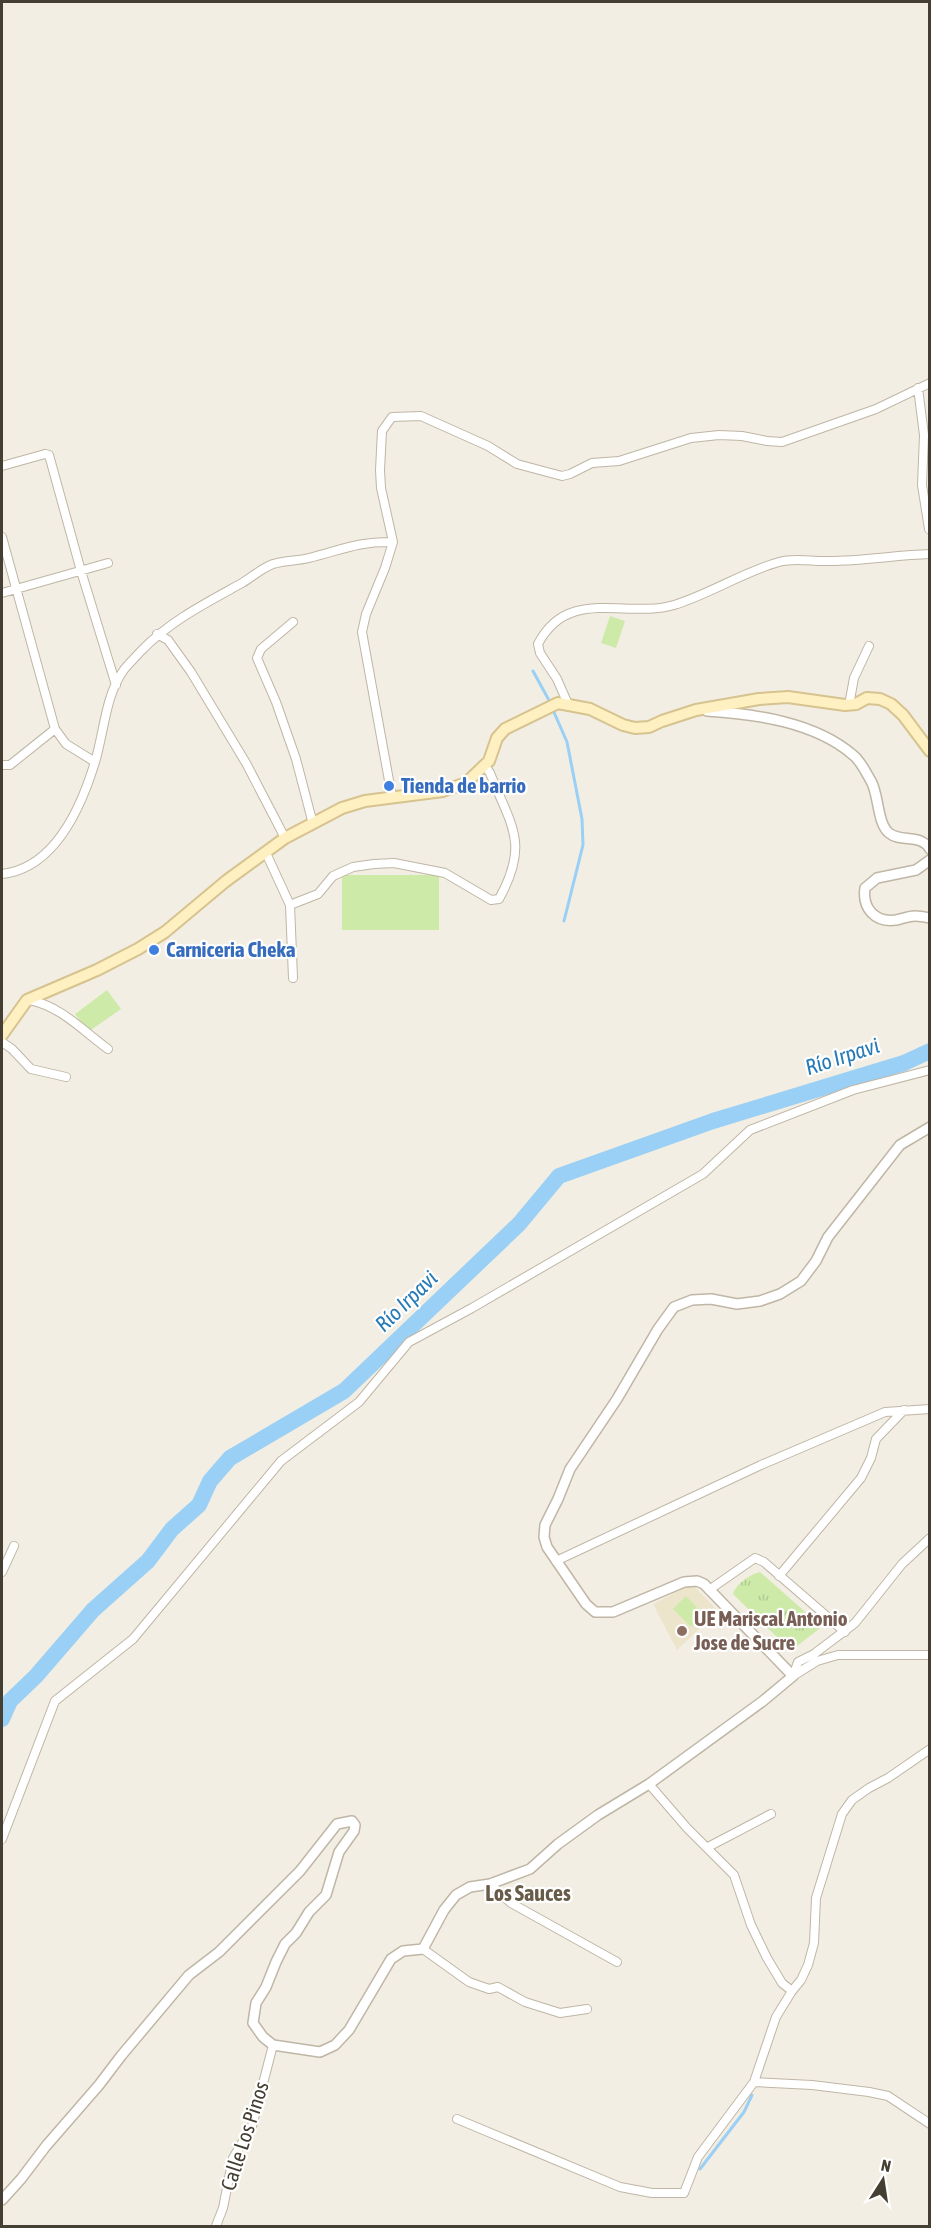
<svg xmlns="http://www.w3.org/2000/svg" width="931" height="2228" viewBox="0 0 931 2228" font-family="'Asap Condensed',sans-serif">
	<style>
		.education { fill: #ede4cc }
		.grass { fill: url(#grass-tufts) }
		.pitch { fill: #cdeaa9 }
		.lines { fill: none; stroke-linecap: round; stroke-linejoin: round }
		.stream { stroke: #9ad0f5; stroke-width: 3 }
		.river { stroke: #9ad0f5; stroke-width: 16 }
		.minor-casing { stroke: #bfb6a5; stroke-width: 10 }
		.tertiary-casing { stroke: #bfb6a5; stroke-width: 12 }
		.secondary-casing { stroke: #d6c38f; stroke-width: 14 }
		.minor { stroke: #fff; stroke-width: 8 }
		.tertiary { stroke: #fff; stroke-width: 9 }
		.secondary { stroke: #fff0c1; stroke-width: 10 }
		.shop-dot { fill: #3f7fe0; stroke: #fff; stroke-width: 2 }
		.education-dot { fill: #8d6e63; stroke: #fff; stroke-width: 2 }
		.labels { text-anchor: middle; stroke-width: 4.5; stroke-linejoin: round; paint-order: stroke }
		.shop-label { font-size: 21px; font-weight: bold; fill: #366cbe; stroke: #fff; text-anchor: start }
		.education-label { font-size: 21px; font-weight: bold; fill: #785e54; stroke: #fff; text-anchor: start }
		.street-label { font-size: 21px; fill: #453e33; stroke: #fff }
		.water-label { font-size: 22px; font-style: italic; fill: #267ab7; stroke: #fff }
		.neighbourhood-label { font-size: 22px; font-weight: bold; fill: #685c49; stroke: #fff }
	</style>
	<defs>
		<pattern id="grass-tufts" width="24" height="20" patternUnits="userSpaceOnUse" patternTransform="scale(1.5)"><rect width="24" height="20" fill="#cdeaa9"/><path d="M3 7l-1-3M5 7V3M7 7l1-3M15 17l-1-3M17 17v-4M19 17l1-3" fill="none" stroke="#b1ca92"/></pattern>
	</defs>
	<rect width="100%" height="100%" fill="#f3eee3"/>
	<path class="education" d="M 692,1584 L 718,1611 L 677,1650 L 653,1604 Z"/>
	<path class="grass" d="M 760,1572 L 819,1624 L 819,1629 L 793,1649 L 789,1649 L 733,1594 C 735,1585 750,1574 760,1572 Z"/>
	<path class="pitch" d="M 610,616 L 625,621 L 616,648 L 601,643 Z
		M 342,875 L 439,875 L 439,930 L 342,930 Z
		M 107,990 L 121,1009 L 88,1032 L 75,1014 Z
		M 686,1596 L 704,1615 L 691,1627 L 673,1609 Z"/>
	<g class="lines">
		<path class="stream" d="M 533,671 L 551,704
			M 553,710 L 567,742 L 582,819 L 583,845 L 564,921
			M 700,2169 L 744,2112 L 752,2095"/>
		<path class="river" d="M 2,1719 L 10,1701 L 36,1676 L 93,1610 L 148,1561 L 172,1529 L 199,1505 L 210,1481 L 230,1458 L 344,1391 L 519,1224 L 559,1176 L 713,1121 L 904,1063 L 930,1051"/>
		<g class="minor-casing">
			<path id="minor" d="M 918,388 L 924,435 L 922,485 L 929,529
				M 2,466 L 45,454 L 49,455 L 81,571 L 116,685
				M 2,537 L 55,729 L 66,744 L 95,762
				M 2,593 L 108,563
				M 293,622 L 261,649 L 257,658 L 276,702 L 296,759 L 313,824
				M 157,634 L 168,640 L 191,672 L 246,763 L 285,838
				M 568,704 L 557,679 L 540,653 L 538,644 C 568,586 626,619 674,605 C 710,594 743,572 779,562 C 795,557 813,562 829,561 C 863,561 896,555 930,554
				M 849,705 L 854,678 L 869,646
				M 2,765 L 10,765 L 55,729
				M 392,797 L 362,632 L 366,614 L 385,568 L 393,542 L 381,488 L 380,470 L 382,431 L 392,417 L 421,416 L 488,446 L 517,464 L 562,476 L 570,474 L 592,463 L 619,461 L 691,438 L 719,435 L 742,436 L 767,441 L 782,442 L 876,409 L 930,383
				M 266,853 L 290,905 L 293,978
				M 2,874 C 55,868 81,808 95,762 C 104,733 105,697 123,671 C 128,664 135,658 141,651 C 170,621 206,603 242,583 C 252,577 262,568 273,564 C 285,560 298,561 309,558 C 341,550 359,541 393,542
				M 290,905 L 318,894 L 333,876 L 353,867 L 374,864 L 394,863 L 445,873 L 491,900 L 499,899 C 530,843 511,826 490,773 L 485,766
				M 29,1000 C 61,1006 83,1031 108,1049
				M 2,1042 L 12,1049 L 31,1069 L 66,1077
				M 556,1561 L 761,1465 L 885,1412 L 930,1409
				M 2,1572 L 14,1546
				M 779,1576 L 861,1478 L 871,1458 L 876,1439 L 904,1410
				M 709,1590 L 755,1558 L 764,1562 L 845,1632
				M 793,1676 L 798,1662 L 814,1654 L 855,1623 L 902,1564 L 930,1538
				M 793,1676 L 817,1661 L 838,1655 L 930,1655
				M 649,1784 L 687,1828 L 734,1875 L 751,1925 L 767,1958 L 782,1983 L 792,1991
				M 2,1839 L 55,1701 L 133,1639 L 281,1461 L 359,1402 L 409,1342 L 472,1308 L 703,1174 L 750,1130 L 853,1090 L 930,1070
				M 708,1847 L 771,1814
				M 490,1884 L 511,1903 L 617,1962
				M 423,1949 L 469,1982 L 489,1989 L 498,1987 L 525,2002 L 560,2013 L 587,2009
				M 754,2082 L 812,2085 L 869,2092 L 888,2096 L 930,2124
				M 457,2119 L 620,2187 L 652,2193 L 684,2193 L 698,2157 L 754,2082 L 776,2017 L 792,1991 L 801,1980 L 808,1965 L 814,1943 L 816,1898 L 842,1814 L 852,1800 L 869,1788 L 888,1778 L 930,1749
				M 216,2226 L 223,2208 L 233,2158 L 252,2126 L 273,2045"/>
		</g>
		<g class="tertiary-casing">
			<path id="tertiary" d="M 707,711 C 755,714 815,722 853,755 C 861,761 866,773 871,781 C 879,795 877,823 889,833 C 901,843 920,833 930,849
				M 930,860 L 916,870 L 877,878 L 865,888 C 862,908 875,923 896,920 C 902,919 908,916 915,916 C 920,916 925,917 930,918
				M 2,2200 L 21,2179 L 46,2146 L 99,2085 L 121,2056 L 189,1975 L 219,1952 L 300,1871 L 337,1824 L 352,1821 L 355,1825 L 354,1831 L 339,1852 L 326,1895 L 309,1912 L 296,1933 L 285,1944 L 276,1962 L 266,1987 L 256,2003 L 253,2023 L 263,2037 L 273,2045 L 320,2052 L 335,2045 L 349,2030 L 391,1959 L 403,1951 L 423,1949 L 444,1910 L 456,1895 L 470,1887 L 490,1884 L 530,1869 L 558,1844 L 598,1815 L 649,1784 L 763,1701 L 793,1676 L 704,1584 L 697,1581 L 684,1582 L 613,1612 L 595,1612 L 586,1604 L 547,1547 L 544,1537 L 545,1525 L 558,1499 L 570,1469 L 617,1399 L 658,1329 L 674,1307 L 692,1300 L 711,1299 L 737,1304 L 760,1301 L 780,1294 L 801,1281 L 816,1261 L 828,1237 L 900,1145 L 930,1127"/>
		</g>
		<g class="secondary-casing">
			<path id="secondary" d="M 2,1035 L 27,1000 L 97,970 L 138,949 L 165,932 L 226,881 L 285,838 L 342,808 L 365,801 L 443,791 L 466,783 L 489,761 L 497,738 L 505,729 L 558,703 L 590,709 L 623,725 L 635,728 L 649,727 L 662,721 L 696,710 L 759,699 L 788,697 L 845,705 L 856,704 L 867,698 L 880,699 L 891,704 L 903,715 L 930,751"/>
		</g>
		<use href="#minor" class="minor"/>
		<use href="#tertiary" class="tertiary"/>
		<use href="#secondary" class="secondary"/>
	</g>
	<g class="shop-dot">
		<circle cx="389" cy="786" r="6"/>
		<circle cx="154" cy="950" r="6"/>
	</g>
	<circle class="education-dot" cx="682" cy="1631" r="6"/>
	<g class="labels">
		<g class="shop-label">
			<text x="401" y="793">Tienda de barrio</text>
			<text x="166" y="957">Carniceria Cheka</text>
		</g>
		<g class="education-label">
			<text x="694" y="1626">UE Mariscal Antonio<tspan x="694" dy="24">Jose de Sucre</tspan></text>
		</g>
		<g class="street-label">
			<text transform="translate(245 2136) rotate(-72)" y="7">Calle Los Pinos</text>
		</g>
		<g class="water-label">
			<text transform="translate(842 1056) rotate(-18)" y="8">Río Irpavi</text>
			<text transform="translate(406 1301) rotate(-44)" y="8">Río Irpavi</text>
		</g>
		<g class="neighbourhood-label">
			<text x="528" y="1901">Los Sauces</text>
		</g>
	</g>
	<rect width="931" height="2228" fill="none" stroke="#453e33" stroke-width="6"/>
	<g transform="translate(883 2180) rotate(12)" stroke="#ffffff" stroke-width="4.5" paint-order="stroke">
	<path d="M0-4.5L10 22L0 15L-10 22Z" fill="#453e33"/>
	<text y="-9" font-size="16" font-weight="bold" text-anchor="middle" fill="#453e33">N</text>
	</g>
</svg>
